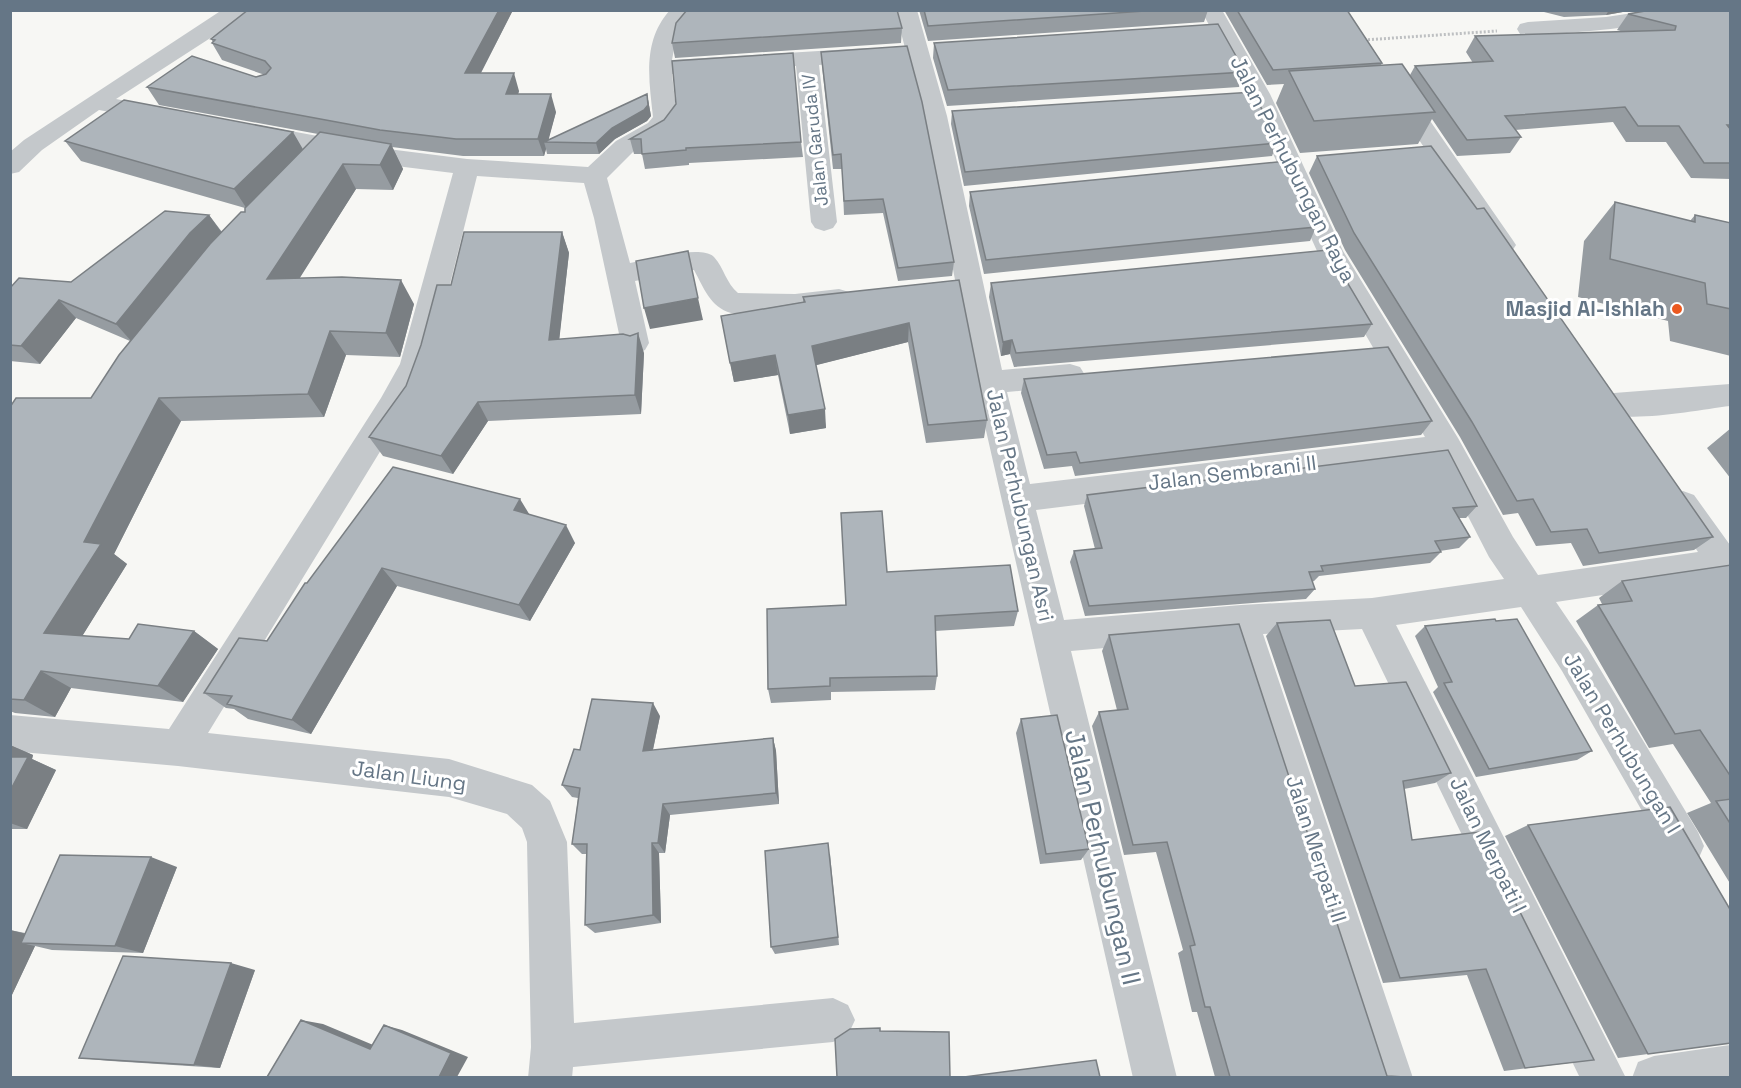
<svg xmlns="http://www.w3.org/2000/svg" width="1741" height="1088" viewBox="0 0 1741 1088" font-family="'Space Grotesk',sans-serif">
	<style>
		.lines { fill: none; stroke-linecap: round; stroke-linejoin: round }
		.path { stroke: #bec0c2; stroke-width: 3; stroke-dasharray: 2 2; stroke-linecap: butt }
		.street { fill: #c4c8cb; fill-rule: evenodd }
		.wall { fill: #969ca1 }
		.shaded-wall { fill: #7a7f83 }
		.building { fill: #aeb5bb; stroke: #7a7f83; stroke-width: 1.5 }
		.poi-dot { fill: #eb5920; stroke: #fff; stroke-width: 2 }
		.labels { text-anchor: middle; stroke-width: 6; stroke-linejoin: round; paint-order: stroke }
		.far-street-label { font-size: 18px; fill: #657686; stroke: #fff }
		.street-label { font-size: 21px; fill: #657686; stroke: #fff }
		.poi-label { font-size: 21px; font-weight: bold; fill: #657686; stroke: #fff; text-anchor: end }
		.near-street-label { font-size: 26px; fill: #657686; stroke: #fff }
	</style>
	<rect width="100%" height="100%" fill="#f7f7f4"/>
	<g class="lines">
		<path class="path" d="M 1364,40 L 1497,31"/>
		<path class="street" d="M 222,10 L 248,10 L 246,15 L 116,99 L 166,109 L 170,114 L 166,119 L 158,121 L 99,110 L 42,150 L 19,172 L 10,174 L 10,152 L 24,140 Z
			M 670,10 L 692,10 L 677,33 L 672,60 L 867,48 L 875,50 L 878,55 L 875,60 L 819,65 L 837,222 L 833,228 L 824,231 L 815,228 L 811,222 L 796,66 L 672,74 L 677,118 L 666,133 L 634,151 L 607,178 L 630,263 C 648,260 702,244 714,257 C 724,268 726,283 738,293 L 795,294 L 839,289 L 849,292 L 853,299 L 849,306 L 795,314 L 731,313 C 710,307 704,288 694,270 L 635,281 L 649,343 L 645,350 L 635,354 L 625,350 L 621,343 L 594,218 L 584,183 L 477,176 L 430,364 L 403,414 L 208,733 L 449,759 L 532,785 L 550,801 L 567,842 L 574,1023 L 833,998 L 848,1005 L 855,1020 L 848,1035 L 833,1042 L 573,1067 L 572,1078 L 528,1078 L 531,1047 L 527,842 L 522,828 L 507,814 L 449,797 L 178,766 L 10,751 L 10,715 L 169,729 L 381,398 L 400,364 L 453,173 L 388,165 L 253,140 L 244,137 L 241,132 L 244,127 L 253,124 L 388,149 L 467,159 L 588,167 L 616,141 L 648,123 L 653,117 C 649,80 642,41 670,10 Z
			M 895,10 L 917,10 L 947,116 L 1002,370 L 1070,364 L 1080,367 L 1085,375 L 1080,383 L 1070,386 L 1007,392 L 1030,484 L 1425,437 L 1317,251 L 1246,94 L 1201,10 L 1222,10 L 1270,94 L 1343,251 L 1458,438 L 1513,537 L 1538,575 L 1698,552 L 1667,504 L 1672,495 L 1683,491 L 1694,495 L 1730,545 L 1730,585 L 1716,578 L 1556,602 L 1588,649 L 1698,832 L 1704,846 L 1698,860 L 1684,866 L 1670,860 L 1562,671 L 1521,607 L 1396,625 L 1626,1078 L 1580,1078 L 1362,629 L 1263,634 L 1413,1078 L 1369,1078 L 1229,637 L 1071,651 L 1177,1078 L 1133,1078 L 975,382 L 923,116 ZM 1439,460 L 1489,557 L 1504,579 L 1372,598 L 1241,605 L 1064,620 L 1036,510 Z
			M 1653,10 L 1694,10 L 1692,15 C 1638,28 1584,32 1528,36 L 1520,34 L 1517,29 L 1520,24 L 1528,22 L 1606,17 Z
			M 1400,87 L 1408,89 L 1512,239 L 1516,245 L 1512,251 L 1503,254 L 1494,251 L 1388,94 L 1392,89 Z
			M 1730,384 L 1730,406 C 1697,410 1634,423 1603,413 L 1599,405 L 1603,397 L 1614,393 Z
			M 1730,1045 L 1730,1078 L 1632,1078 L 1638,1062 L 1654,1056 Z"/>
	</g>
	<path class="wall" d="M 248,10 L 513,10 L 481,73 L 519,91 L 518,94 L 556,112 L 548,140 L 647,94 L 651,116 L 647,121 L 615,139 L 599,154 L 547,154 L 546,149 L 544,156 L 463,156 L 392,147 L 403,169 L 393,190 L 356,189 L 299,278 L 414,304 L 400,357 L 346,355 L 324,417 L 181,421 L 114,554 L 127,564 L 82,636 L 129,639 L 194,631 L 218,649 L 183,702 L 71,688 L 55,717 L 15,713 L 10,711 L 10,407 L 91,398 L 130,341 L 76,318 L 40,364 L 10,361 L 10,288 L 71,282 L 209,215 L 222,232 L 245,212 L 245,208 L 81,161 L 65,141 L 303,149 L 318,134 L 159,105 L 147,87 L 256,77 L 265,75 L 222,60 L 212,43 L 213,42 L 211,39 Z
		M 919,10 L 1208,10 L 1204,22 L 928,41 Z
		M 1224,10 L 1347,10 L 1382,63 L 1381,65 L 1410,75 L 1415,66 L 1473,63 L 1466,52 L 1475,36 L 1624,32 L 1617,30 L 1628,14 L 1731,10 L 1731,179 L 1691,178 L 1666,142 L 1626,142 L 1613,122 L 1515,130 L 1521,137 L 1510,153 L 1457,156 L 1432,119 L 1418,144 L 1300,153 L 1276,103 L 1284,84 L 1267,85 Z
		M 1536,10 L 1634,10 L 1606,15 L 1564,17 Z
		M 902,28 L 901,43 L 675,58 L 672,43 Z
		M 934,43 L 1245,72 L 1239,87 L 947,106 L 933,58 Z
		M 821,52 L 954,262 L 952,276 L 898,281 L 883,213 L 844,215 L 842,169 L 833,169 L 822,66 Z
		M 952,111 L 1277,143 L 1272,156 L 964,186 L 951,124 Z
		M 630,139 L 801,142 L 803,157 L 689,163 L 689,165 L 645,169 L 642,154 L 634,154 Z
		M 1317,156 L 1713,537 L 1694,550 L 1583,566 L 1571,543 L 1536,546 L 1518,513 L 1503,515 L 1460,437 L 1345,250 L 1309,173 Z
		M 970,192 L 1316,227 L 1310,241 L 984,274 L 969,206 Z
		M 1615,202 L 1690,221 L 1695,215 L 1731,223 L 1731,356 L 1670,341 L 1668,321 L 1578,297 L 1584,241 Z
		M 562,232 L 569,253 L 559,339 L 644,353 L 641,414 L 488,421 L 453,474 L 383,456 L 369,437 L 406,386 L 451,285 Z
		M 959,280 L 987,420 L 984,438 L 926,443 L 908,342 L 816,365 L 826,428 L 790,434 L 778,375 L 734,382 L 721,316 L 803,302 L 803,297 Z
		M 991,283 L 1372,324 L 1364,337 L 1014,367 L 1010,354 L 1001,356 L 989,297 Z
		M 1024,379 L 1432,421 L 1421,435 L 1075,476 L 1072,466 L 1044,469 L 1021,393 Z
		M 1731,428 L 1731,479 L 1707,448 Z
		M 1087,495 L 1477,506 L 1466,518 L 1459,518 L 1470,537 L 1459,548 L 1440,551 L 1441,552 L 1430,563 L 1319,576 L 1314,581 L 1312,582 L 1315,589 L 1306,599 L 1085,616 L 1070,562 L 1074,551 L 1095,549 L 1084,506 Z
		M 529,515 L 575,543 L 530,621 L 397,586 L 311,734 L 248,719 L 234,709 L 226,708 L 204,693 L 267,641 L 307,583 Z
		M 1731,565 L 1731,885 L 1687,813 L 1711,803 L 1673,744 L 1649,748 L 1576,621 L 1598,605 L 1602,604 L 1599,598 L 1622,581 Z
		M 887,572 L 1018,611 L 1014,626 L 935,631 L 937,676 L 935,690 L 831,692 L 831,700 L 771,703 L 768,689 L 845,605 Z
		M 1277,623 L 1355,686 L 1451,773 L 1435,783 L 1404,789 L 1412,840 L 1594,1060 L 1504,1071 L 1467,975 L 1383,983 L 1266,636 Z
		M 1425,626 L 1592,751 L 1577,760 L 1476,777 L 1433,692 L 1438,687 L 1415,636 Z
		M 1109,635 L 1387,1076 L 1405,1077 L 1215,1077 L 1197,1012 L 1192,1012 L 1178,953 L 1183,950 L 1156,852 L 1124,855 L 1092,726 L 1099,712 L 1117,710 L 1102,651 Z
		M 660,716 L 653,750 L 773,738 L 776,751 L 779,804 L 670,815 L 665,853 L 659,853 L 661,923 L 595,933 L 585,925 L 586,854 L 582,854 L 572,844 L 578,798 L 572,797 L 562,785 L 580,750 Z
		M 1021,719 L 1089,849 L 1081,860 L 1040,864 L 1016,733 Z
		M 10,745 L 33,755 L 32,759 L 56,770 L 27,829 L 10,829 Z
		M 1528,825 L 1731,1043 L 1618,1058 L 1505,836 Z
		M 830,854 L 839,945 L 775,954 L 771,947 Z
		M 177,867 L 143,953 L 52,950 L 35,946 L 10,999 L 10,930 L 25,933 Z
		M 255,970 L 220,1068 L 111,1061 L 79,1058 Z"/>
	<path class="shaded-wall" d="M 499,10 L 513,10 L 472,90 L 465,73 Z
		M 1609,10 L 1634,10 L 1606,15 Z
		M 514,73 L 519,91 L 512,112 L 506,94 Z
		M 551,94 L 556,112 L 548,142 L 544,142 L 546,149 L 544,156 L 538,139 Z
		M 647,94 L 651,116 L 647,121 L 615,139 L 599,154 L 596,143 Z
		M 293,132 L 304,151 L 247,209 L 234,189 Z
		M 391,144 L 403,169 L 393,190 L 380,165 Z
		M 343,164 L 356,189 L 284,303 L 267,279 Z
		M 209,215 L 222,233 L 132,342 L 116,324 L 190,233 Z
		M 562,232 L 569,253 L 557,360 L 549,340 Z
		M 401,280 L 414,304 L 400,357 L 386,333 Z
		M 698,298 L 703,320 L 650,329 L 644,308 Z
		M 59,300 L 76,318 L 40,364 L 21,346 Z
		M 909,323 L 908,342 L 813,366 L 812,346 Z
		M 330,331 L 346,355 L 324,417 L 308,394 Z
		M 638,333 L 644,353 L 641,414 L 635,395 Z
		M 1012,340 L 1010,354 L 1001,356 L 1003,342 Z
		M 775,355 L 778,375 L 734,382 L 730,363 Z
		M 159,398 L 181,421 L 114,554 L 127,564 L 73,651 L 44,633 L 84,542 Z
		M 478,402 L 488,421 L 453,474 L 441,456 Z
		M 825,409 L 826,428 L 790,434 L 788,415 Z
		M 520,499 L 531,517 L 514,510 Z
		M 566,525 L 575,543 L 530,621 L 519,605 Z
		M 382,568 L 397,586 L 311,734 L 292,720 Z
		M 194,631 L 218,649 L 183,702 L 158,686 Z
		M 41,671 L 71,688 L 55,717 L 24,700 Z
		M 653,703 L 660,716 L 650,763 L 643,751 Z
		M 773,738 L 776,751 L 779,804 L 776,793 Z
		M 10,745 L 33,755 L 32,759 L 56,770 L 27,829 L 10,823 Z
		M 663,804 L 670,815 L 665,853 L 658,843 Z
		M 652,843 L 659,853 L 661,923 L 653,915 Z
		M 151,857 L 177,867 L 143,953 L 115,946 Z
		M 10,930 L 39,937 L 21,943 L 35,946 L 10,999 Z
		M 231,963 L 255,970 L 220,1068 L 194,1065 Z
		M 301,1020 L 323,1024 L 390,1052 L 370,1049 Z
		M 384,1025 L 402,1030 L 468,1057 L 457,1077 L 439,1077 Z"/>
	<path class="building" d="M 248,10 L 499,10 L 465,73 L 514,73 L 506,94 L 551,94 L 538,139 L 456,139 L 380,130 L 147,87 L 192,56 L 256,77 L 266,74 L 271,68 L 265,61 L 212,43 L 215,40 L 211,39 Z
		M 687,10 L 897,10 L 902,28 L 672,43 L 676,23 Z
		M 924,10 L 1159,10 L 928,26 Z
		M 1237,10 L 1347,10 L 1382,63 L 1273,70 Z
		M 1651,10 L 1731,10 L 1731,125 L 1727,125 L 1731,130 L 1731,163 L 1704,163 L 1679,126 L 1638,126 L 1625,107 L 1505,116 L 1521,137 L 1467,140 L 1415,66 L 1493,61 L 1475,36 L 1675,30 L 1676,26 L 1628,14 Z
		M 1218,24 L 1245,72 L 948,90 L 934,43 Z
		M 907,46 L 922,102 L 954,262 L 898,268 L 883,199 L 844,201 L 841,154 L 833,155 L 821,52 Z
		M 793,53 L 801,142 L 686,148 L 686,150 L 642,154 L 641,139 L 630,139 L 664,120 L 676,104 L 672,61 Z
		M 1402,64 L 1435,112 L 1314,121 L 1289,71 Z
		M 1254,92 L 1277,143 L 965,172 L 952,111 Z
		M 647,94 L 648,105 L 644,110 L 612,128 L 596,143 L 544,142 Z
		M 124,100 L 293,132 L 234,189 L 65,141 Z
		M 320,132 L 391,144 L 380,165 L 343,164 L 267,279 L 342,277 L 401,280 L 386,333 L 330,331 L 308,394 L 159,398 L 84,542 L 101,544 L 44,633 L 129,639 L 138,624 L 194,631 L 158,686 L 41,671 L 24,700 L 10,699 L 10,407 L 16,398 L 91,398 L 119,355 L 210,244 L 241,212 L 245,212 L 245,208 Z
		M 1431,146 L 1477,209 L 1484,208 L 1713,537 L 1599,553 L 1587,529 L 1551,532 L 1533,499 L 1517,501 L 1472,422 L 1354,233 L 1317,156 Z
		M 1287,161 L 1316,227 L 986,260 L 970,192 Z
		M 1615,202 L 1695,222 L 1695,215 L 1731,223 L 1731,309 L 1707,304 L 1705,283 L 1610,259 Z
		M 165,211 L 209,215 L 190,233 L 116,324 L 59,300 L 21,346 L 10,345 L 10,288 L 19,278 L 71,282 Z
		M 464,232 L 562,232 L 549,340 L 623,334 L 630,336 L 638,333 L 635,395 L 478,402 L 441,456 L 369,437 L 406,386 L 421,345 L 437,285 L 451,285 Z
		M 1328,250 L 1372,324 L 1016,353 L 1012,340 L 1003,342 L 991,283 Z
		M 688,251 L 698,298 L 644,308 L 636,261 Z
		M 959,280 L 987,420 L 928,425 L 909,323 L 812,346 L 825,409 L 788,415 L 775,355 L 730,363 L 721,316 L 805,302 L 803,297 Z
		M 1388,347 L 1432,421 L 1080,463 L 1076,452 L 1047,455 L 1024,379 Z
		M 1448,450 L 1477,506 L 1453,508 L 1470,537 L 1435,541 L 1441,552 L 1321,566 L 1323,571 L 1309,572 L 1315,589 L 1089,606 L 1074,551 L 1102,548 L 1087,495 Z
		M 393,467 L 520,499 L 514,510 L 566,525 L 519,605 L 382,568 L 292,720 L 227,704 L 232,696 L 204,693 L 239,638 L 267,641 L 305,583 L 307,583 Z
		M 882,511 L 887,572 L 1010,565 L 1018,611 L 935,616 L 937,676 L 830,678 L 830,686 L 768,689 L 767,609 L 846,605 L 841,513 Z
		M 1731,565 L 1731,777 L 1700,730 L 1675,734 L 1598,605 L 1632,601 L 1622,581 Z
		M 1495,619 L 1496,621 L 1517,619 L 1592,751 L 1489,769 L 1444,683 L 1452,682 L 1425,626 Z
		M 1330,620 L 1355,686 L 1406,682 L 1451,773 L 1403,781 L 1412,840 L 1480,832 L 1594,1060 L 1525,1068 L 1486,969 L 1400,978 L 1277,623 Z
		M 1239,624 L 1387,1076 L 1405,1077 L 1230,1077 L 1210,1007 L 1205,1007 L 1190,946 L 1195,945 L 1167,842 L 1133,845 L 1099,712 L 1128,709 L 1109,635 Z
		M 592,699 L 653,703 L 643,751 L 773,738 L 776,793 L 663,804 L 658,843 L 652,843 L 653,915 L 585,925 L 587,844 L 572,844 L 580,788 L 562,785 L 574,749 L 580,750 Z
		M 1057,715 L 1089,849 L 1046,854 L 1021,719 Z
		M 10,757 L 28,757 L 10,791 Z
		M 1731,799 L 1731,825 L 1716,801 Z
		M 1670,807 L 1731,911 L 1731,1043 L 1648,1054 L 1528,825 Z
		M 828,843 L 838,937 L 771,947 L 765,851 Z
		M 60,855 L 151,857 L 115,946 L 21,943 Z
		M 123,956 L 231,963 L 194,1065 L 79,1058 Z
		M 301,1020 L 370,1049 L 384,1025 L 451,1053 L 439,1077 L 267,1077 Z
		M 880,1028 L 880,1031 L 949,1032 L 950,1077 L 837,1077 L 835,1039 L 850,1029 Z
		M 1096,1060 L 1100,1077 L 964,1077 Z"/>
	<circle class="poi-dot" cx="1677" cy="309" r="6"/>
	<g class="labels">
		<g class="far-street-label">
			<text transform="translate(815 140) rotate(-96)" y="6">Jalan Garuda IV</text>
		</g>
		<g class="street-label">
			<text transform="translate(1293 169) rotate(63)" y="7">Jalan Perhubungan Raya</text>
			<text transform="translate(1232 473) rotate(-7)" y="7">Jalan Sembrani II</text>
			<text transform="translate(1020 505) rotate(77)" y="7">Jalan Perhubungan Asri</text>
			<text transform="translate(1622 743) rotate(59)" y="7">Jalan Perhubungan I</text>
			<text transform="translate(409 776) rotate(8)" y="7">Jalan Liung</text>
			<text transform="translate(1488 845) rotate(64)" y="7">Jalan Merpati I</text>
			<text transform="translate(1316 849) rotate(72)" y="7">Jalan Merpati II</text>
		</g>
		<g class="poi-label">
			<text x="1665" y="316">Masjid Al-Ishlah</text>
		</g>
		<g class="near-street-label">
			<text transform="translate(1103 857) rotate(77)" y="9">Jalan Perhubungan II</text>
		</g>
	</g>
	<rect width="1741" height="1088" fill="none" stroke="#657686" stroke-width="24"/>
</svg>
